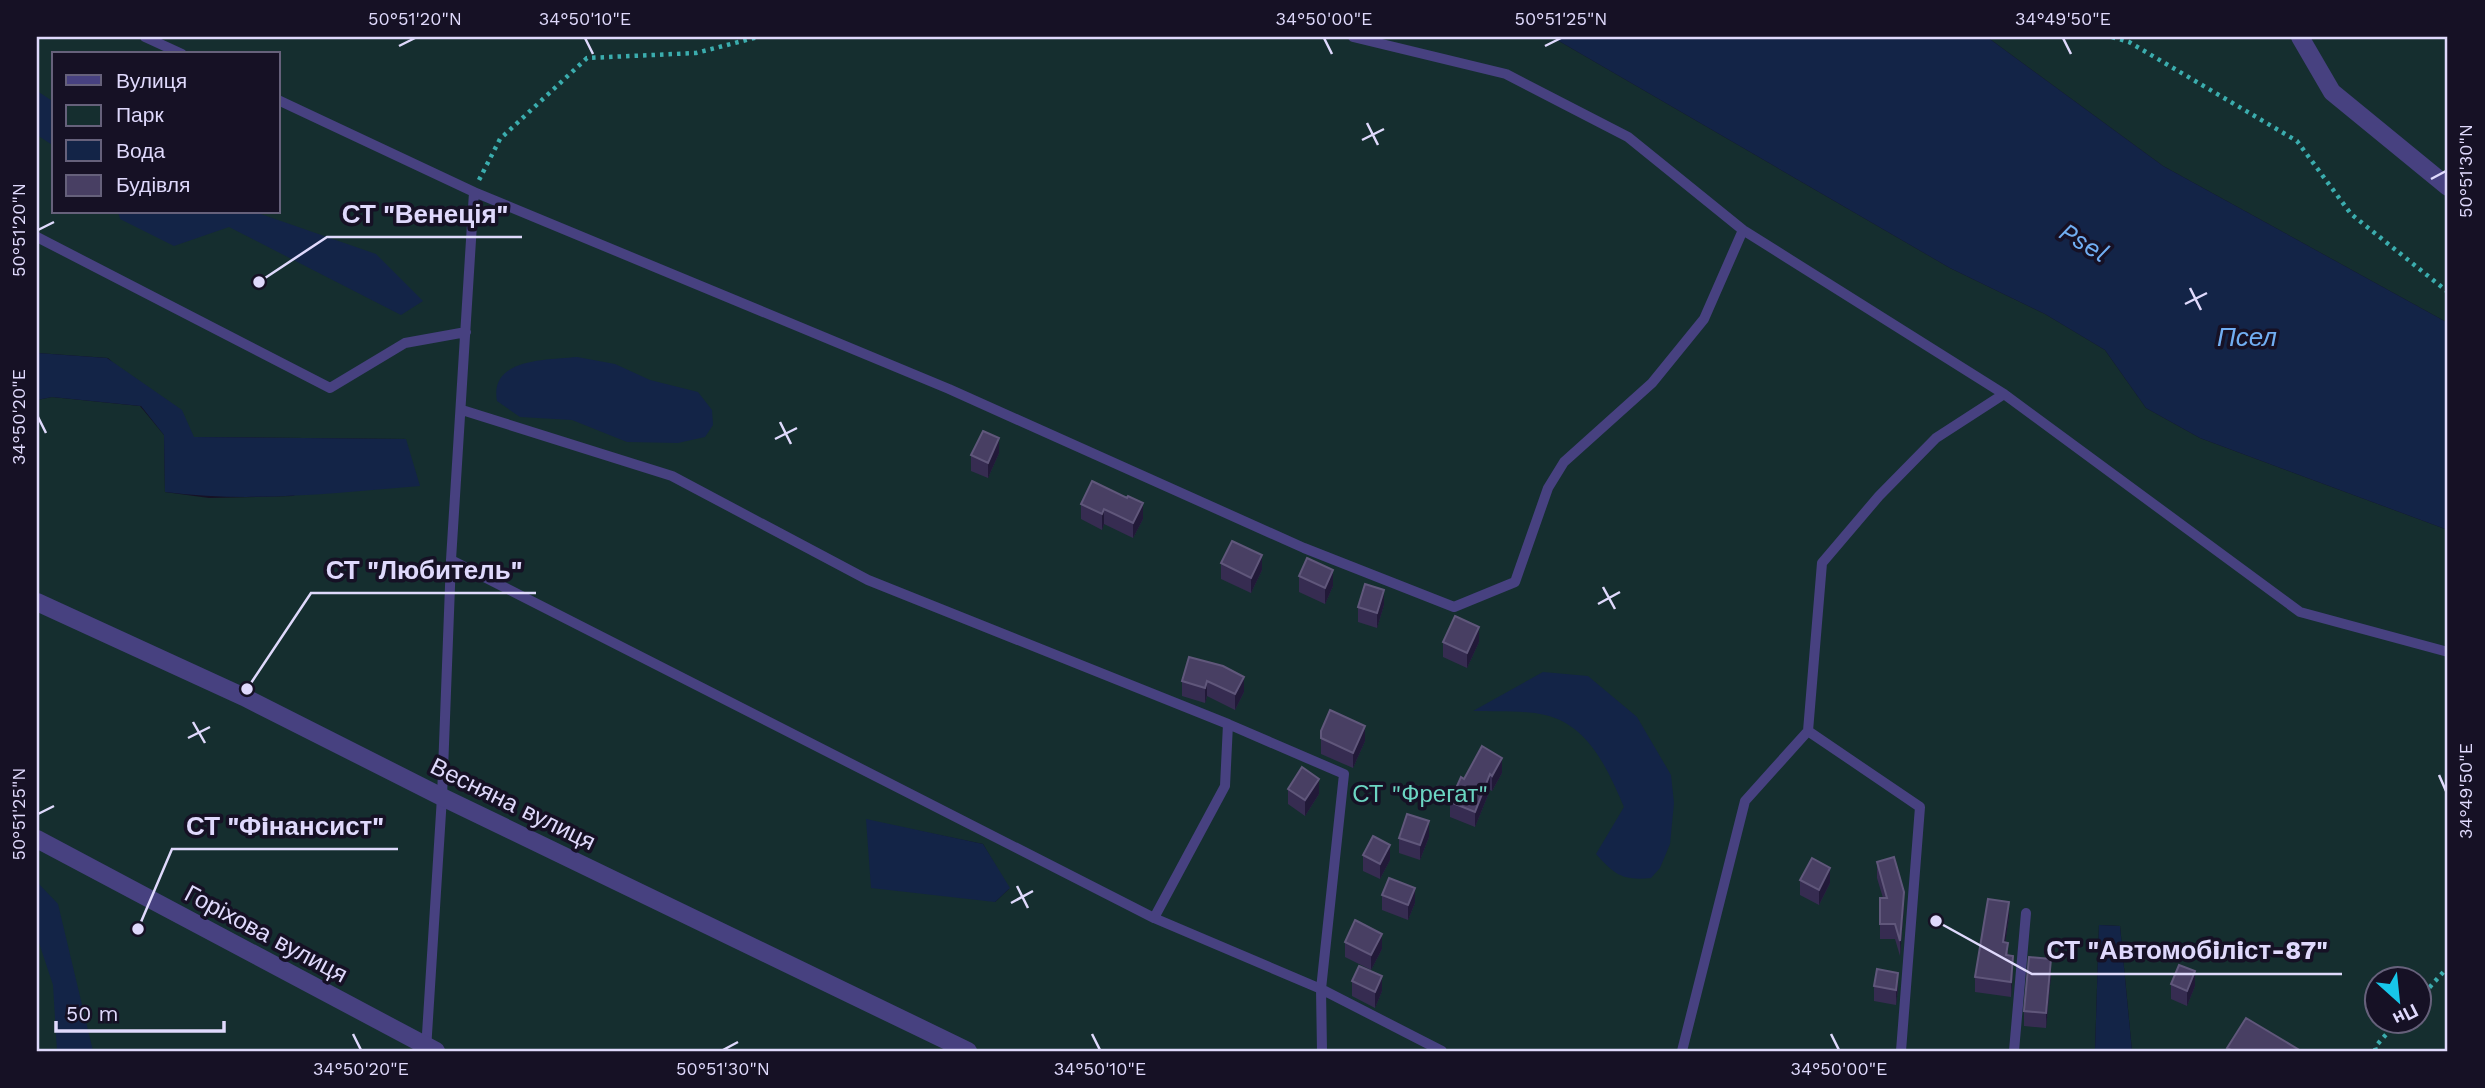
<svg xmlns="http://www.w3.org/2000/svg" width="2485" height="1088" viewBox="0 0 2485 1088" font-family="'Work Sans',sans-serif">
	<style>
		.green { fill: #152e2f; fill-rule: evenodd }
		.water { fill: #132447 }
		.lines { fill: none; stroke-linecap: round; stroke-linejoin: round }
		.path { stroke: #3badae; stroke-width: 4.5; stroke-dasharray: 3.5 5; stroke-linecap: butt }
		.lane { stroke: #474180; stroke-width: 10 }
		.street { stroke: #474180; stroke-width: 18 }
		.wall { fill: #362c51 }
		.shaded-wall { fill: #211938 }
		.building { fill: #483f63; stroke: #60577b; stroke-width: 2 }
		.ticks { fill: none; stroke: #dfd9fc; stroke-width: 2.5 }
		.labels { text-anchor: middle; stroke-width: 7; stroke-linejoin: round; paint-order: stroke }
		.park-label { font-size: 24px; fill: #6bd5c2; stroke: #161125 }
		.street-label { font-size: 24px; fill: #dfd9fc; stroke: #161125 }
		.water-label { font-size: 26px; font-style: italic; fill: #71aef2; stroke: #161125 }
		.leader { fill: none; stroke: #dfd9fc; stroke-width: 2.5 }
		.callout-dot { fill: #dfd9fc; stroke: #161125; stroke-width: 2.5 }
		.callout-label { font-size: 26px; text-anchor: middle; font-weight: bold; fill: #dfd9fc; stroke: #161125; stroke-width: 7; stroke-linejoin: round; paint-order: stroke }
		.neatline { fill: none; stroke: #dfd9fc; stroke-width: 2.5 }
		.ticks-label { font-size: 18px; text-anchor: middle; fill: #dfd9fc }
	</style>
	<rect width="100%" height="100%" fill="#161125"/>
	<path class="green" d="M 37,37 L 1552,37 L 1950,268 L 2045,314 L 2105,350 L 2146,408 L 2200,438 L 2448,530 L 2448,1051 L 2132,1051 L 2120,926 L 2099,925 L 2095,1051 L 37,1051 L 37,400 L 52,397 L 140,406 L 164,435 L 165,492 L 209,498 L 293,496 L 406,439 L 193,437 L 108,358 L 37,353 ZM 54,54 L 278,54 L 278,212 L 54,212 ZM 866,820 L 983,844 L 1009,889 L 995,902 ZM 2376,979 L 2418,979 L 2418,1021 L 2376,1021 Z
		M 1987,37 L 2448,37 L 2448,323 L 2163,166 Z"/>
	<path class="water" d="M 1552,37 L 1987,37 L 2163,166 L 2448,323 L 2448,530 L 2200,438 L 2146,408 L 2105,350 L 2045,314 L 1950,268 Z
		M 37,91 L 54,102 L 54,146 L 37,135 Z
		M 118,212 L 255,212 L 376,254 L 423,301 L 401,315 L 229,227 L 174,246 L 120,219 Z
		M 37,353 L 107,358 L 182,410 L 194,437 L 406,439 L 420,486 C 335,493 250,503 165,492 L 164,435 L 141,406 L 52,397 L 37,400 Z
		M 577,357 L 615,364 L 650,380 L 698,392 L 712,410 L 713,425 L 705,437 L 678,443 L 627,442 L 572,420 L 520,417 L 497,401 C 489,358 547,360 577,357 Z
		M 1543,672 L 1588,676 L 1637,717 L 1671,775 L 1674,803 L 1670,844 L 1660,868 L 1651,878 C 1622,881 1614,874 1596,854 L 1624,807 C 1608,770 1589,725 1545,715 C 1524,710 1495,712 1473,711 Z
		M 866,819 L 983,844 L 1010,888 L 995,902 L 871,888 Z
		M 37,882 L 58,904 L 93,1051 L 57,1051 L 53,985 L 37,937 Z
		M 2099,925 L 2120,926 L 2132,1051 L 2095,1051 Z"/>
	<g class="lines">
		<path class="path" d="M 2112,37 L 2129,42 L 2297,141 L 2351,214 L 2448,292
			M 479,180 L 500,139 L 587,58 L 696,53 L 758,37
			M 2418,1000 L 2448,967
			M 2376,1051 L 2375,1047 L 2398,1021"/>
		<path class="lane" d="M 145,37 L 182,54
			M 1353,37 L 1506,74 L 1628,137 L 1743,230 L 2004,394 L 2300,612 L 2448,652
			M 278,100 L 474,192
			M 37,237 L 330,388 L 405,343 L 466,332
			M 462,410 L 672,476 L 868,580 L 1228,724 L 1225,786 L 1154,918
			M 1228,724 L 1344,774 L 1321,989 L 1322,1051
			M 1808,731 L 1920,807 L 1901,1051
			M 426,1050 L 442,797 L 451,560
			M 1442,1051 L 1321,989 L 1154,918 L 451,560 L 474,192 L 949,389 L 1304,548 L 1454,607 L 1515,582 L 1548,488 L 1564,462 L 1652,383 L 1704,319 L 1743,230
			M 1682,1051 L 1745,801 L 1808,731 L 1822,563 L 1879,496 L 1936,438 L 2004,394
			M 2014,1051 L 2026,913"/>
		<path class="street" d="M 2300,37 L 2332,92 L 2448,187
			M 37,602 L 244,697 L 442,797 L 968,1051
			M 37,839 L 436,1051"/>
	</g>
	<path class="wall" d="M 999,453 L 988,478 L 971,471 L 971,455 Z
		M 1127,498 L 1143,519 L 1133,538 L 1104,524 L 1102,530 L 1081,519 L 1081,504 Z
		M 1221,563 L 1262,570 L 1251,593 L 1221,579 Z
		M 1299,576 L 1333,586 L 1325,604 L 1299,592 Z
		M 1384,605 L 1377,628 L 1358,622 L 1358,607 Z
		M 1443,642 L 1479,642 L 1467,668 L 1443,657 Z
		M 1244,677 L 1244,692 L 1235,710 L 1207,696 L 1205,703 L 1182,696 L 1182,681 Z
		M 1321,731 L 1365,741 L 1353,768 L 1321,754 Z
		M 1502,773 L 1492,791 L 1490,790 L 1475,827 L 1450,817 L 1450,802 L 1464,779 Z
		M 1288,789 L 1319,794 L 1305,816 L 1288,804 Z
		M 1429,837 L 1420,860 L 1399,853 L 1399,838 Z
		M 1363,855 L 1390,860 L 1380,879 L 1363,871 Z
		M 1877,862 L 1904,907 L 1900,956 L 1895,939 L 1880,939 L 1880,898 L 1883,898 L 1877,878 Z
		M 1800,880 L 1830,883 L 1819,905 L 1800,895 Z
		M 1382,895 L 1415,903 L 1408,920 L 1382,910 Z
		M 2009,917 L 2005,942 L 2013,971 L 2011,997 L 1975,992 L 1975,977 Z
		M 1345,942 L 1382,949 L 1371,970 L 1345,957 Z
		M 2051,975 L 2046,1028 L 2024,1026 L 2024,1011 Z
		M 1352,981 L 1382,991 L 1375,1008 L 1352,996 Z
		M 2171,984 L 2195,986 L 2187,1006 L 2171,999 Z
		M 1874,986 L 1898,988 L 1896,1005 L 1874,1001 Z"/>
	<path class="shaded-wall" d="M 999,438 L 999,453 L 988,478 L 988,463 Z
		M 1143,503 L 1143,519 L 1133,538 L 1133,523 Z
		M 1104,509 L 1104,524 L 1102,530 L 1102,514 Z
		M 1262,555 L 1262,570 L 1251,593 L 1251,578 Z
		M 1333,570 L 1333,586 L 1325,604 L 1325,588 Z
		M 1384,590 L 1384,605 L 1377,628 L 1377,613 Z
		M 1479,627 L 1479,642 L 1467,668 L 1467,653 Z
		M 1244,677 L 1244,692 L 1235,710 L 1235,694 Z
		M 1207,681 L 1207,696 L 1205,703 L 1205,688 Z
		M 1365,726 L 1365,741 L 1353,768 L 1353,753 Z
		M 1502,758 L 1502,773 L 1492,791 L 1492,776 Z
		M 1490,774 L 1490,790 L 1475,827 L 1475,812 Z
		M 1319,779 L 1319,794 L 1305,816 L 1305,800 Z
		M 1429,821 L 1429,837 L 1420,860 L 1420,845 Z
		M 1390,845 L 1390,860 L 1380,879 L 1380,864 Z
		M 1830,868 L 1830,883 L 1819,905 L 1819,890 Z
		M 1415,888 L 1415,903 L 1408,920 L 1408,905 Z
		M 1904,892 L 1904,907 L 1900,956 L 1900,941 Z
		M 2009,902 L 2009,917 L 2003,957 L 2003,942 Z
		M 1382,934 L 1382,949 L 1371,970 L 1371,955 Z
		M 2013,956 L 2013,971 L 2011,997 L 2011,982 Z
		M 2051,959 L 2051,975 L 2046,1028 L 2046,1013 Z
		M 2195,971 L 2195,986 L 2187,1006 L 2187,991 Z
		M 1898,973 L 1898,988 L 1896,1005 L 1896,990 Z
		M 1382,976 L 1382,991 L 1375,1008 L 1375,992 Z"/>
	<path class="building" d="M 983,431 L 999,438 L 988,463 L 971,455 Z
		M 1092,481 L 1127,498 L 1128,496 L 1143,503 L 1133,523 L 1104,509 L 1102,514 L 1081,504 Z
		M 1232,541 L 1262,555 L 1251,578 L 1221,563 Z
		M 1307,558 L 1333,570 L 1325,588 L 1299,576 Z
		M 1365,584 L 1384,590 L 1377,613 L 1358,607 Z
		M 1455,616 L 1479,627 L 1467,653 L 1443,642 Z
		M 1189,657 L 1223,666 L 1244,677 L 1235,694 L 1207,681 L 1205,688 L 1182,681 Z
		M 1330,710 L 1365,726 L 1353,753 L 1321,738 L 1321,731 Z
		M 1482,746 L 1502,758 L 1492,776 L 1490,774 L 1475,812 L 1450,802 L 1461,777 L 1464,779 Z
		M 1302,767 L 1319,779 L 1305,800 L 1288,789 Z
		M 1407,814 L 1429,821 L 1420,845 L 1399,838 Z
		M 1373,836 L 1390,845 L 1380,864 L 1363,855 Z
		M 1894,857 L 1904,892 L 1900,941 L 1895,924 L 1880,924 L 1880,898 L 1887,898 L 1877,862 Z
		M 1812,858 L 1830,868 L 1819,890 L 1800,880 Z
		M 1389,878 L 1415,888 L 1408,905 L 1382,895 Z
		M 1988,899 L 2009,902 L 2003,942 L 2008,943 L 2006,955 L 2013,956 L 2011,982 L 1975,977 Z
		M 1355,920 L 1382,934 L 1371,955 L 1345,942 Z
		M 2029,957 L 2051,959 L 2046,1013 L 2024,1011 Z
		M 2179,965 L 2195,971 L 2187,991 L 2171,984 Z
		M 1359,966 L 1382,976 L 1375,992 L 1352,981 Z
		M 1877,969 L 1898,973 L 1896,990 L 1874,986 Z
		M 2246,1018 L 2301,1051 L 2233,1051 L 2227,1048 Z"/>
	<path class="ticks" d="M 585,38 L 593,54M 1324,38 L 1332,54M 2063,38 L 2071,54M 399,46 L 415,38M 1545,46 L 1561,38M 1367,123 L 1378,145M 1362,140 L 1384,129M 2431,179 L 2446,171M 38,230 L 54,222M 2190,288 L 2201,310M 2185,304 L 2207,293M 38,417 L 46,433M 780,422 L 791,444M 775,439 L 797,428M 1603,587 L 1615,609M 1598,604 L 1620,592M 193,722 L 205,743M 188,738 L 210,727M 2439,775 L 2446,791M 38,814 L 54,806M 1017,886 L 1028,908M 1011,903 L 1033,891M 353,1034 L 361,1050M 1092,1034 L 1100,1050M 1831,1034 L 1839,1050M 723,1050 L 738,1042"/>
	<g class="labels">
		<g class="park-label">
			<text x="1420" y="802">СТ "Фрегат"</text>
		</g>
		<g class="street-label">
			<text transform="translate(513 804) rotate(26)" y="8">Весняна вулиця</text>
			<text transform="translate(266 934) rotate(28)" y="8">Горіхова вулиця</text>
		</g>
		<g class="water-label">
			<text transform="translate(2084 242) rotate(31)" y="9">Psel</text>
			<text x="2247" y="346">Псел</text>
		</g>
	</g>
	<path class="leader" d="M259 282L327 237H522M247 689L311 593H536M138 929L172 849H398M1936 921L2032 974H2342"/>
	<g class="callout-dot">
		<circle cx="259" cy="282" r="7"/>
		<circle cx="247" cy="689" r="7"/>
		<circle cx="138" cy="929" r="7"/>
		<circle cx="1936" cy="921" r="7"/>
	</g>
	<g class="callout-label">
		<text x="425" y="223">СТ "Венеція"</text>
		<text x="424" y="579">СТ "Любитель"</text>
		<text x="285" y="835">СТ "Фiнансист"</text>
		<text x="2187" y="959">СТ "Автомобiлiст-87"</text>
	</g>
	<rect width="2485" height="1088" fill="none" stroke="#161125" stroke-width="77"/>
	<rect x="52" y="52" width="228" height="161" fill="#161125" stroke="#66617b" stroke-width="2"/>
	<rect x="66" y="75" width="35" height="10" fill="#474180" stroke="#66617b" stroke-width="2"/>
	<text x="116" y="88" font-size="21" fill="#dfd9fc">Вулиця</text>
	<rect x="66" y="105" width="35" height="21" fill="#152e2f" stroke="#66617b" stroke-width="2"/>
	<text x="116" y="122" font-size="21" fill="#dfd9fc">Парк</text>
	<rect x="66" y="140" width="35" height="21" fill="#132447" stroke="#66617b" stroke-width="2"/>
	<text x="116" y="158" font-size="21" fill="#dfd9fc">Вода</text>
	<rect x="66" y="175" width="35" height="21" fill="#483f63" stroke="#66617b" stroke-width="2"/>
	<text x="116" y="192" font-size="21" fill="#dfd9fc">Будівля</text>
	<g transform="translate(2398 1000) rotate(153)"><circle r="33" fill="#161125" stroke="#66617b" stroke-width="2"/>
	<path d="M0-5L12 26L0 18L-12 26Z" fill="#17c7ea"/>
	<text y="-10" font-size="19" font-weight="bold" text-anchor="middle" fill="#dfd9fc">Пн</text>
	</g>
	<path d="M56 1021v10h168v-10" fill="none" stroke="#dfd9fc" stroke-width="3.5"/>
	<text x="66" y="1021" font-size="21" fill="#dfd9fc" stroke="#161125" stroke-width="5" paint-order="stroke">50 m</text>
	<rect x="38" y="38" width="2408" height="1012" class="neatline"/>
	<g class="ticks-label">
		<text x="415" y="25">50°51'20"N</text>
		<text x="585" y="25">34°50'10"E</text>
		<text x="1324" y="25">34°50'00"E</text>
		<text x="1561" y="25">50°51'25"N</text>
		<text x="2063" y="25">34°49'50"E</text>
		<text transform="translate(2466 171) rotate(-90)" y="6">50°51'30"N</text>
		<text transform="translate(19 230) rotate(-90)" y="6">50°51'20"N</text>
		<text transform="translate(19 417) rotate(-90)" y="6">34°50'20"E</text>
		<text transform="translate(2466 791) rotate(-90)" y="6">34°49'50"E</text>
		<text transform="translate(19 814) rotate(-90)" y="6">50°51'25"N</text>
		<text x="361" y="1075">34°50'20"E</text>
		<text x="723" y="1075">50°51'30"N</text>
		<text x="1100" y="1075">34°50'10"E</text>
		<text x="1839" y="1075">34°50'00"E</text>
	</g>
</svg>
